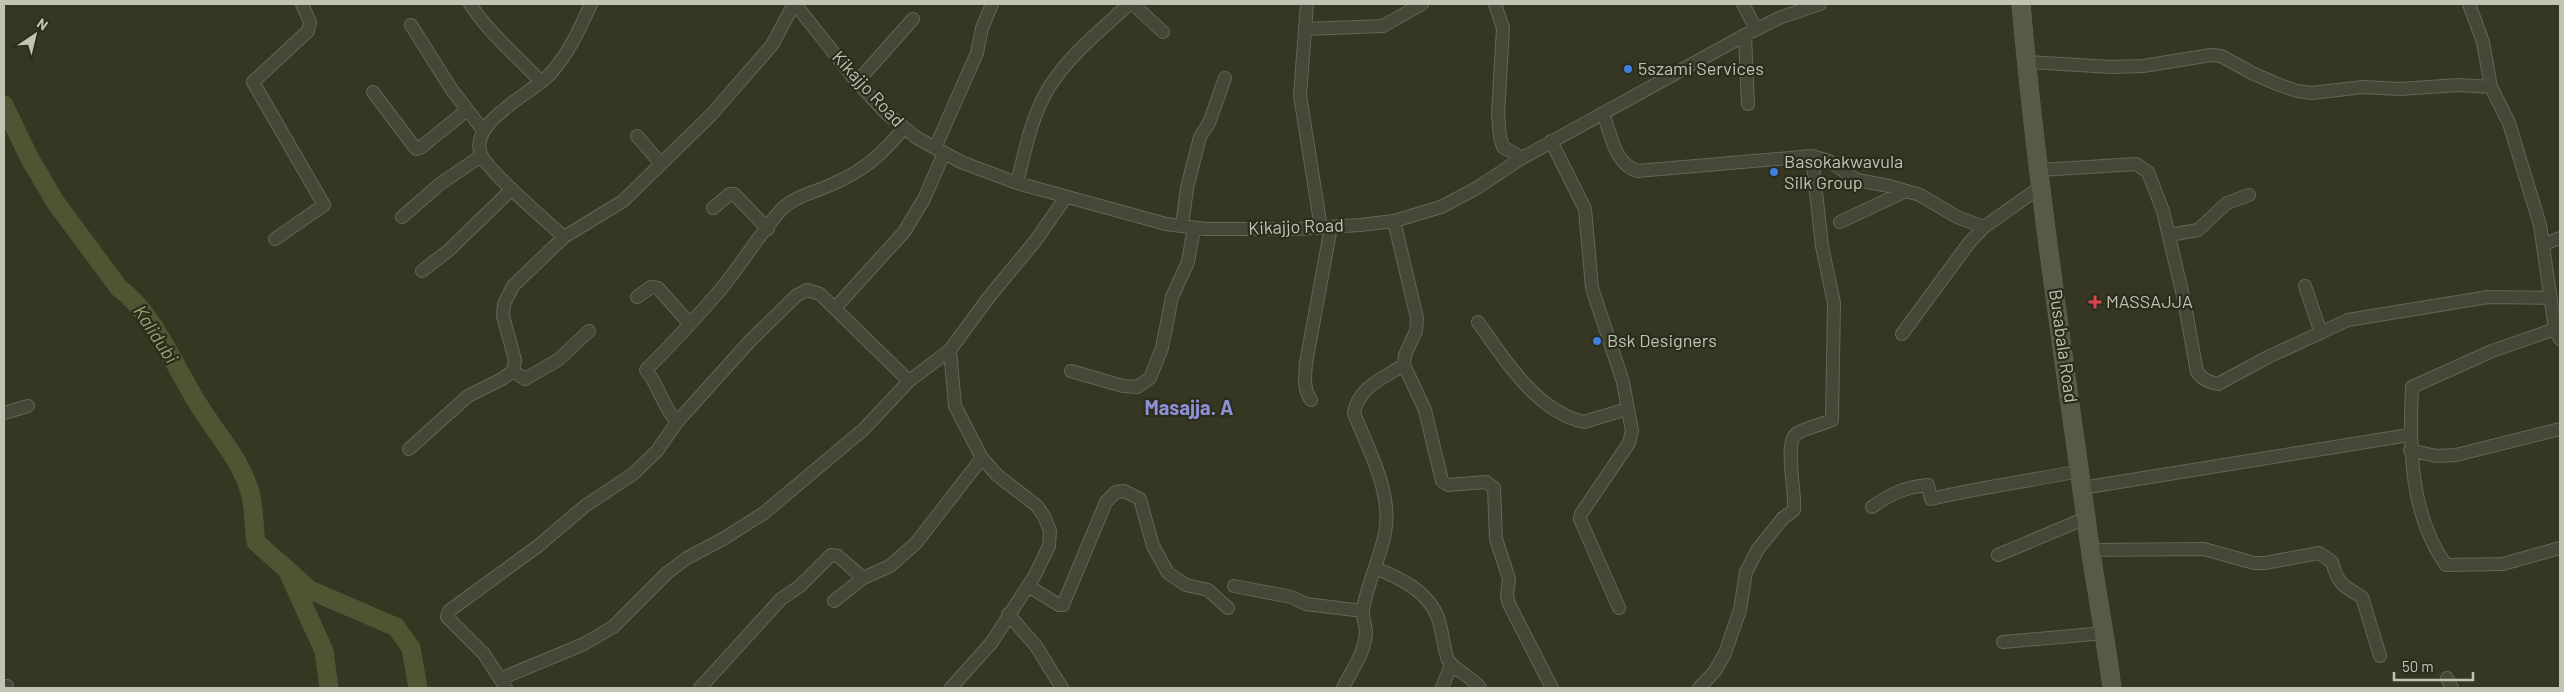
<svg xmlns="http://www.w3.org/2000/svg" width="2564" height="692" viewBox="0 0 2564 692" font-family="Barlow,sans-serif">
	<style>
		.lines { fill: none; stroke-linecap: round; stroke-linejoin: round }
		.river { stroke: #505432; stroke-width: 19 }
		.street-casing { stroke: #646655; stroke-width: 14 }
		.secondary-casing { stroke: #646655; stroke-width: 19 }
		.street { stroke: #464837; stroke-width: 12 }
		.secondary { stroke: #575a45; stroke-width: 18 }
		.shop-dot { fill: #3f7fe0; stroke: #2b2c1c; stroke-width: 2 }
		.health-dot { fill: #e0444e; stroke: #2b2c1c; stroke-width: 2 }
		.labels { text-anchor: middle; stroke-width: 4.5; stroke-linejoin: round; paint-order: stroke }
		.poi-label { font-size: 18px; fill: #c1c4b2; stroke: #2b2c1c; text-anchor: start }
		.street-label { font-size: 18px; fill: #c1c4b2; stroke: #2b2c1c }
		.water-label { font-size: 19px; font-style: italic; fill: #9ba06e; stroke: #2b2c1c }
		.quarter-label { font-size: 20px; font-weight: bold; fill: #8e90d6; stroke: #2b2c1c }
	</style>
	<rect width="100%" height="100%" fill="#353723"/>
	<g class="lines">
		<path class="river" d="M 4,105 L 30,159 L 56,203 L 119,288 C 154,313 176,370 200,407 C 218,436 243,462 251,496 C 254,511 254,527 256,542 L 310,590 L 396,627 L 411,648 L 418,688
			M 290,576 L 324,651 L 329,688"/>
		<g class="street-casing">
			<path id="street" d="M 470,4 C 489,33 517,56 541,82
				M 795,4 L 857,82 L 886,113 L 917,138 L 961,162 L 1017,183 L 1166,224 L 1205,229 L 1296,229 L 1360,225 L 1394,221 L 1441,207 L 1477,188 L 1522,158 L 1745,35 L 1779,18 L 1820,4
				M 1133,4 L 1163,32
				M 1307,4 L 1300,95 L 1321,228
				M 1495,4 L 1503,28 L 1498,114 L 1500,137 L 1503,147 L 1522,158
				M 1743,4 L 1756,29
				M 2469,4 L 2483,42 L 2491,87 L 2509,123 L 2540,225 L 2555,329 L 2560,339
				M 411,25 L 452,90 L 483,130
				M 1305,29 L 1383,26 L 1422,4
				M 1745,35 L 1748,104
				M 2026,62 L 2112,67 L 2143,66 L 2211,55 L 2221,56 L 2252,73 L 2277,84 L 2297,91 L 2312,93 L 2363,87 L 2400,89 L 2458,85 L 2491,87
				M 857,82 L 913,19
				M 373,92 L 416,149 L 420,148 L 467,110
				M 1603,113 C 1611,134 1614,163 1637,171 L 1812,156 L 1829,161 L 1857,180 L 1889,186 L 1920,195 L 1957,217 L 1984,227
				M 637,136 L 661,164
				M 1551,141 L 1585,209 L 1592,288 L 1623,382 L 1632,431 L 1629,443 L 1581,514 L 1580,519 L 1619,608
				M 935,148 L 977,53 L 982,28 L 992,4
				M 2040,170 L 2136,164 L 2148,172 L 2163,211 L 2184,300 L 2197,372 C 2203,380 2209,382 2218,384 L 2268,357 L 2348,320 L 2488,297 L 2551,298
				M 1017,183 C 1025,151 1031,118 1048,89 C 1068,56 1101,30 1129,4
				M 713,208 L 730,194 L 734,194 L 768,229
				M 402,217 L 440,184 L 481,156
				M 1394,221 L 1417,318 L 1416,331 L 1405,355 L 1404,365 L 1425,410 L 1442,481 L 1448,485 L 1486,482 L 1494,488 L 1496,539 L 1509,579 L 1507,596 L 1509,604 L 1552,688
				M 1840,222 L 1906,191
				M 1182,226 L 1187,188 L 1200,137 L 1209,123 L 1225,78
				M 2169,235 L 2198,230 L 2227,203 L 2249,195
				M 564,237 C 547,221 488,172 481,154 C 468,122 533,93 551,73 C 569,53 580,28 591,4
				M 275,239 L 324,205 L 253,82 L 308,31 L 310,22 L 302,4
				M 2544,244 L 2560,238
				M 422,271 L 448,251 L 512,189
				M 2305,286 L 2321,333
				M 637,297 L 651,287 L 658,288 L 689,323
				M 835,308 L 904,232 L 924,199 L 944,153
				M 1478,322 C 1504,359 1537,412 1584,422 L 1627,409
				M 2555,329 L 2492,351 L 2412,387 C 2409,447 2410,515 2446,565 L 2503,564 L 2560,548
				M 1902,334 L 1969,243 L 1984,227 L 2042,186
				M 950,350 L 955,406 L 982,458 L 997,475 L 1037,506 L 1044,516 L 1050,531 L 1049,546 L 1035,575 L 992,642 L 951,688
				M 513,371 L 525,379 L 558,360 L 589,331
				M 1071,371 L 1123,386 L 1137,387 L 1150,378 L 1162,348 L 1172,297 L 1188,262 L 1194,228
				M 1311,400 C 1303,389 1305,376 1306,363 L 1331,227
				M 4,413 L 28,406
				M 677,422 C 662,406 659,385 646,370 C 672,344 697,317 721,289 C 742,264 759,234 781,210 C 796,195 817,192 835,183 C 866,169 882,154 903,129
				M 409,449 L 468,396 L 502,379 L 513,371 L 515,360 L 503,316 L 504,304 L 513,286 L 564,237 L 623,201 L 711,115 L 772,45 L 794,4
				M 2410,450 L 2436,456 L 2456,455 L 2560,429
				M 2082,488 L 2409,435
				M 1872,507 C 1890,494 1905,487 1928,485 L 1931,499 C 1980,487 2030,481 2080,471
				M 2090,550 L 2204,549 L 2254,563 L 2265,563 L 2319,553 L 2332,562 C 2338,584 2343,586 2362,597 L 2380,656
				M 1998,555 L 2086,518
				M 1375,568 C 1400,578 1428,591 1438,618 C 1443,632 1443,647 1448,660 C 1456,672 1472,676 1480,688
				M 1028,586 L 1059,605 L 1063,605 L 1106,502 L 1116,492 L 1124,491 L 1140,499 L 1153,546 L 1168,573 L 1186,585 L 1208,590 L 1228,608
				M 1234,586 L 1291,597 L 1306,604 L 1363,611
				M 834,601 L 863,578 L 890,566 L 916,543 L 982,458
				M 1008,614 L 1036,646 L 1062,688
				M 2003,642 L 2105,633
				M 2447,678 L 2452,688
				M 500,679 L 584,644 L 613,627 L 667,573 L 687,558 L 723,539 L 764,513 L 864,429 L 909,381 L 950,350 L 989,297 L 1036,240 L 1066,197
				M 4,686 L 7,686
				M 506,688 L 484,654 L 447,617 L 449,611 L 538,546 L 585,506 L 633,474 L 657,451 L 677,422 L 750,341 L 797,295 L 807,290 L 820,294 L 909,381
				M 700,688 L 781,599 L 800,586 L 831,555 L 838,556 L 863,578
				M 1343,688 C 1352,669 1364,655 1366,633 C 1366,625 1362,618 1363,610 C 1367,584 1380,559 1385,533 C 1393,492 1368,450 1354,413 C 1358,387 1385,377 1404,365
				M 1442,688 L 1451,665
				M 1699,688 L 1715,671 L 1725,653 L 1740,610 L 1746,572 L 1758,549 L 1783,518 L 1794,510 C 1796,494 1784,444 1796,434 C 1802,429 1824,424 1832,420 L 1834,303 L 1822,246 L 1812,156"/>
		</g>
		<g class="secondary-casing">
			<path id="secondary" d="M 2021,4 C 2037,185 2065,366 2090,547 C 2097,594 2106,641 2112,688"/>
		</g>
		<use href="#street" class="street"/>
		<use href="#secondary" class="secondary"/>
	</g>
	<g class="shop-dot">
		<circle cx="1628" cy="69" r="5"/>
		<circle cx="1774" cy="172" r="5"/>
		<circle cx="1597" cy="341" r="5"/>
	</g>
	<path class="health-dot" d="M2092.5 294.5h5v5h5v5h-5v5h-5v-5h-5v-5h5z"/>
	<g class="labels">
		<g class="poi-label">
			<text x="1638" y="75">5szami Services</text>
			<text x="1784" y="168">Basokakwavula<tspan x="1784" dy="21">Silk Group</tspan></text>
			<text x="2106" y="308">MASSAJJA</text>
			<text x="1607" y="347">Bsk Designers</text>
		</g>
		<g class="street-label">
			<text transform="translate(868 89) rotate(47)" y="6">Kikajjo Road</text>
			<text transform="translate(1296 227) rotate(-2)" y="6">Kikajjo Road</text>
			<text transform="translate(2063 346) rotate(82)" y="6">Busabala Road</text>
		</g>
		<g class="water-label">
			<text transform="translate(156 334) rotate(57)" y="7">Kalidubi</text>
		</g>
		<g class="quarter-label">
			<text x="1189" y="415">Masajja. A</text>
		</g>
	</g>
	<rect width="2564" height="692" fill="none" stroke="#c1c4b2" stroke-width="10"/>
	<g transform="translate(35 35) rotate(35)" stroke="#2b2c1c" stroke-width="4" paint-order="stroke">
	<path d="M0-4L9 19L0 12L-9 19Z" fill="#c1c4b2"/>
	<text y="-8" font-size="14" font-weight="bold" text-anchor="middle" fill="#c1c4b2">N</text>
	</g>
	<path d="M2394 672v8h79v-8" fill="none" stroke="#c1c4b2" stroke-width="2.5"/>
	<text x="2402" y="672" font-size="15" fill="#c1c4b2" stroke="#2b2c1c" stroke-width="4" paint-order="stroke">50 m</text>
</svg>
